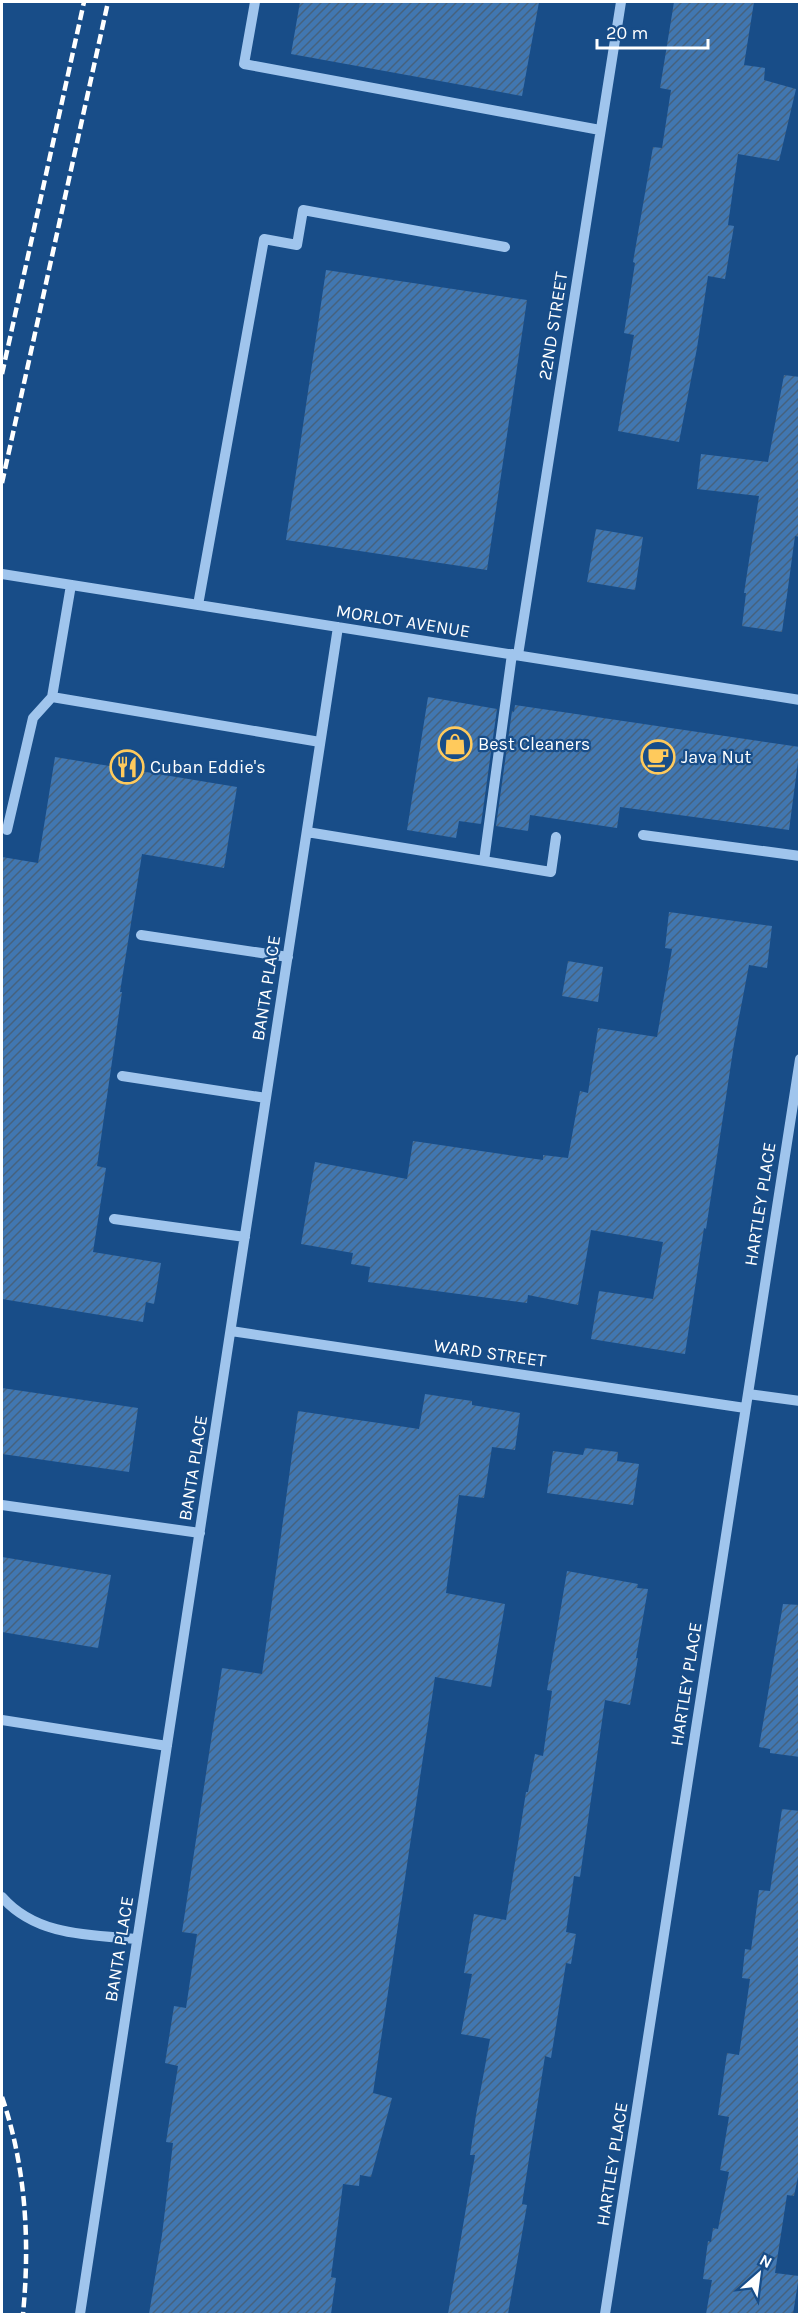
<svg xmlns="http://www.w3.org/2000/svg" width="801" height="2316" viewBox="0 0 801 2316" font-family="Karla,sans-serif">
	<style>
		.building { fill: url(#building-hatch) }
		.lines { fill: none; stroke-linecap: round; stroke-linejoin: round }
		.minor { stroke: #a0c5ed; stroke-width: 10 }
		.rail { stroke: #fff; stroke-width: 4.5; stroke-dasharray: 10 4.5; stroke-linecap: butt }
		.labels { text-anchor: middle; stroke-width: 4.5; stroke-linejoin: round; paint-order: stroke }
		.street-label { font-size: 18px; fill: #fff; stroke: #184d88 }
		.poi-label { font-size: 18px; fill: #fff; stroke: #184d88; text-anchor: start }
	</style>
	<defs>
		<pattern id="building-hatch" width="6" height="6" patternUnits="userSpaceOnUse" patternTransform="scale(1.5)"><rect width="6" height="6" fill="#4177b1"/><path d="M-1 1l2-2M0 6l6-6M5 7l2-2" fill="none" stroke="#46627e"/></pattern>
	</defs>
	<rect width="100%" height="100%" fill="#184d88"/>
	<path class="building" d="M 300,2 L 539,2 L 522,96 L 291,54 Z
		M 674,2 L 754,2 L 744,65 L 765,68 L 764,80 L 796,89 L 779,161 L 738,154 L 728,225 L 734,226 L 725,279 L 708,276 L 697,348 L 679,442 L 618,431 L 634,335 L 624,333 L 635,263 L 633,262 L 653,147 L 662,148 L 671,90 L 660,88 Z
		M 326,270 L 527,300 L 487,570 L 286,540 Z
		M 784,375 L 800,377 L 800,537 L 795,536 L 782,632 L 742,626 L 746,593 L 744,593 L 759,496 L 697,489 L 701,454 L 768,462 Z
		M 596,529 L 643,537 L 635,590 L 587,582 Z
		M 428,697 L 497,709 L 481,824 L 459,821 L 456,838 L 407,830 Z
		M 515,705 L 800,747 L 789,830 L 620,807 L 617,828 L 530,815 L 528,831 L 496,826 L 512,711 L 514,712 Z
		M 55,757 L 237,787 L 224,868 L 142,854 L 120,992 L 122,992 L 97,1166 L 106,1168 L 93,1252 L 161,1263 L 154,1304 L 146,1302 L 143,1322 L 2,1299 L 2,857 L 38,863 Z
		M 669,912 L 772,926 L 767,968 L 749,965 L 734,1044 L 706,1229 L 704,1228 L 685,1354 L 591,1339 L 599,1291 L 653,1299 L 663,1242 L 591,1230 L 578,1305 L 528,1295 L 527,1303 L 368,1282 L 370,1267 L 351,1264 L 353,1253 L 301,1244 L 315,1162 L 407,1179 L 413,1141 L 543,1160 L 543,1155 L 568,1158 L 580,1091 L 588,1093 L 598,1028 L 657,1037 L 672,949 L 665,948 Z
		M 568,961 L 603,967 L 598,1002 L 562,996 Z
		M 2,1388 L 138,1408 L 129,1472 L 2,1454 Z
		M 425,1394 L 472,1401 L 472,1405 L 520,1413 L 515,1450 L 492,1447 L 484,1498 L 459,1495 L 446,1593 L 505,1604 L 491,1687 L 435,1677 L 373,2093 L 392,2098 L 371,2177 L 360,2175 L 359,2186 L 343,2184 L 331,2277 L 336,2278 L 331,2314 L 149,2314 L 162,2235 L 173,2143 L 166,2142 L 178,2066 L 165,2063 L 174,2006 L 186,2008 L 197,1934 L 182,1932 L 222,1668 L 262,1674 L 298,1411 L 419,1429 Z
		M 585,1448 L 618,1452 L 617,1461 L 639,1464 L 633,1505 L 547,1493 L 553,1451 L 583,1455 Z
		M 2,1557 L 111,1575 L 98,1648 L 2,1632 Z
		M 567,1571 L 638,1584 L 637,1588 L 648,1589 L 636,1658 L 638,1658 L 630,1705 L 605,1700 L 580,1877 L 574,1876 L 566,1932 L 576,1934 L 571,1964 L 566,1963 L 551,2058 L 545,2056 L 522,2204 L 527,2205 L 508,2314 L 448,2314 L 475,2155 L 470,2155 L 476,2115 L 490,2039 L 461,2034 L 472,1974 L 464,1973 L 474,1914 L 506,1920 L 526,1792 L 528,1792 L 535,1754 L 543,1756 L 552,1691 L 547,1690 Z
		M 783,1604 L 800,1605 L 800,1757 L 770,1753 L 770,1749 L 759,1747 Z
		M 782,1809 L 800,1811 L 800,2167 L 794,2196 L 787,2195 L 775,2273 L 799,2276 L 793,2314 L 706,2314 L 712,2280 L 703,2279 L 708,2241 L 711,2242 L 713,2228 L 718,2229 L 729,2172 L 720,2170 L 729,2117 L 718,2115 L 727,2053 L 739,2055 L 750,1979 L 742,1978 L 745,1949 L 751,1950 L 759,1890 L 770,1891 Z"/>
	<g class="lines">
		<path class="minor" d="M 255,2 L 244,64 L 600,130
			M 2,574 L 800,700
			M 71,585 L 52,697 L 320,742
			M 198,605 L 264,239 L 297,245 L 303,210 L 505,247
			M 518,655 L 621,2
			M 7,830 L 33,718 L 52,697
			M 307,832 L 551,872 L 556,837
			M 643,835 L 800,856
			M 484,861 L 512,654
			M 141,935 L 288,957
			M 122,1076 L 266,1098
			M 114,1219 L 245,1237
			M 231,1331 L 745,1408
			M 748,1394 L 800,1401
			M 2,1505 L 200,1533
			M 2,1720 L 167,1746
			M 2,1897 C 36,1936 89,1935 137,1939
			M 80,2314 L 338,627
			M 605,2314 L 800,1059"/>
		<path class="rail" d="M 2,374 L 84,2
			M 2,483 L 108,2
			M 2,2097 C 26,2167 30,2242 23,2314"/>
	</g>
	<defs>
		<g id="shop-ring" transform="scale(1.725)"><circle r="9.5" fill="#184d88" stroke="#ffca5c" stroke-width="1.5"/><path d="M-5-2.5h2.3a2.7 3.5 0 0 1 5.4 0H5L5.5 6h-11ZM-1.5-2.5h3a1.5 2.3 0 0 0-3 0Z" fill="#ffca5c"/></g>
		<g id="cafe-ring" transform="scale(1.725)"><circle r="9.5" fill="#184d88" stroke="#ffca5c" stroke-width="1.5"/><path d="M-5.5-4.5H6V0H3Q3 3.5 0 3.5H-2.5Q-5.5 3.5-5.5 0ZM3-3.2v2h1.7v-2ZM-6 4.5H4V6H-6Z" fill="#ffca5c"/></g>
		<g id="restaurant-ring" transform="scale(1.725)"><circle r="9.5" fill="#184d88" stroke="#ffca5c" stroke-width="1.5"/><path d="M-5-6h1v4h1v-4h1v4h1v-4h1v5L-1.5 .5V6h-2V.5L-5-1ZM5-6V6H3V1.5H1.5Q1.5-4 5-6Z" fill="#ffca5c"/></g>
	</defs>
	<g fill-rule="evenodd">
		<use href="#shop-ring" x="455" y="744"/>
		<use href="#cafe-ring" x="658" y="757"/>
		<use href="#restaurant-ring" x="127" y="767"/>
	</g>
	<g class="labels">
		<g class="street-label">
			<text transform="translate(553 326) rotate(-81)" y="6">22ND STREET</text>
			<text transform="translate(403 621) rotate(9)" y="6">MORLOT AVENUE</text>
			<text transform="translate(266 988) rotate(-81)" y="6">BANTA PLACE</text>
			<text transform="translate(760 1204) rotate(-81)" y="6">HARTLEY PLACE</text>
			<text transform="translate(490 1353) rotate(8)" y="6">WARD STREET</text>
			<text transform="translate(193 1468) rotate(-81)" y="6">BANTA PLACE</text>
			<text transform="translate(686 1684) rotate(-81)" y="6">HARTLEY PLACE</text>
			<text transform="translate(119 1949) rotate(-81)" y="6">BANTA PLACE</text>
			<text transform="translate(612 2164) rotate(-81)" y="6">HARTLEY PLACE</text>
		</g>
		<g class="poi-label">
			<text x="478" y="750">Best Cleaners</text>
			<text x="681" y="763">Java Nut</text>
			<text x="150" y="773">Cuban Eddie's</text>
		</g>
	</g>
	<rect width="801" height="2316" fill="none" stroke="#ffffff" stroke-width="6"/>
	<g transform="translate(759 2274) rotate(28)" stroke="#184d88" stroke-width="4.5" paint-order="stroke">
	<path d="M0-4.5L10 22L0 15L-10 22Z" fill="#ffffff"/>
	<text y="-9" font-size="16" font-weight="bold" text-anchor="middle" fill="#ffffff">N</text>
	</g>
	<path d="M597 39v9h111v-9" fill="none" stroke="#ffffff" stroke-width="3"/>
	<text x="606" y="39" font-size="18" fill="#ffffff" stroke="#184d88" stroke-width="4.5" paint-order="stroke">20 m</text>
</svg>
